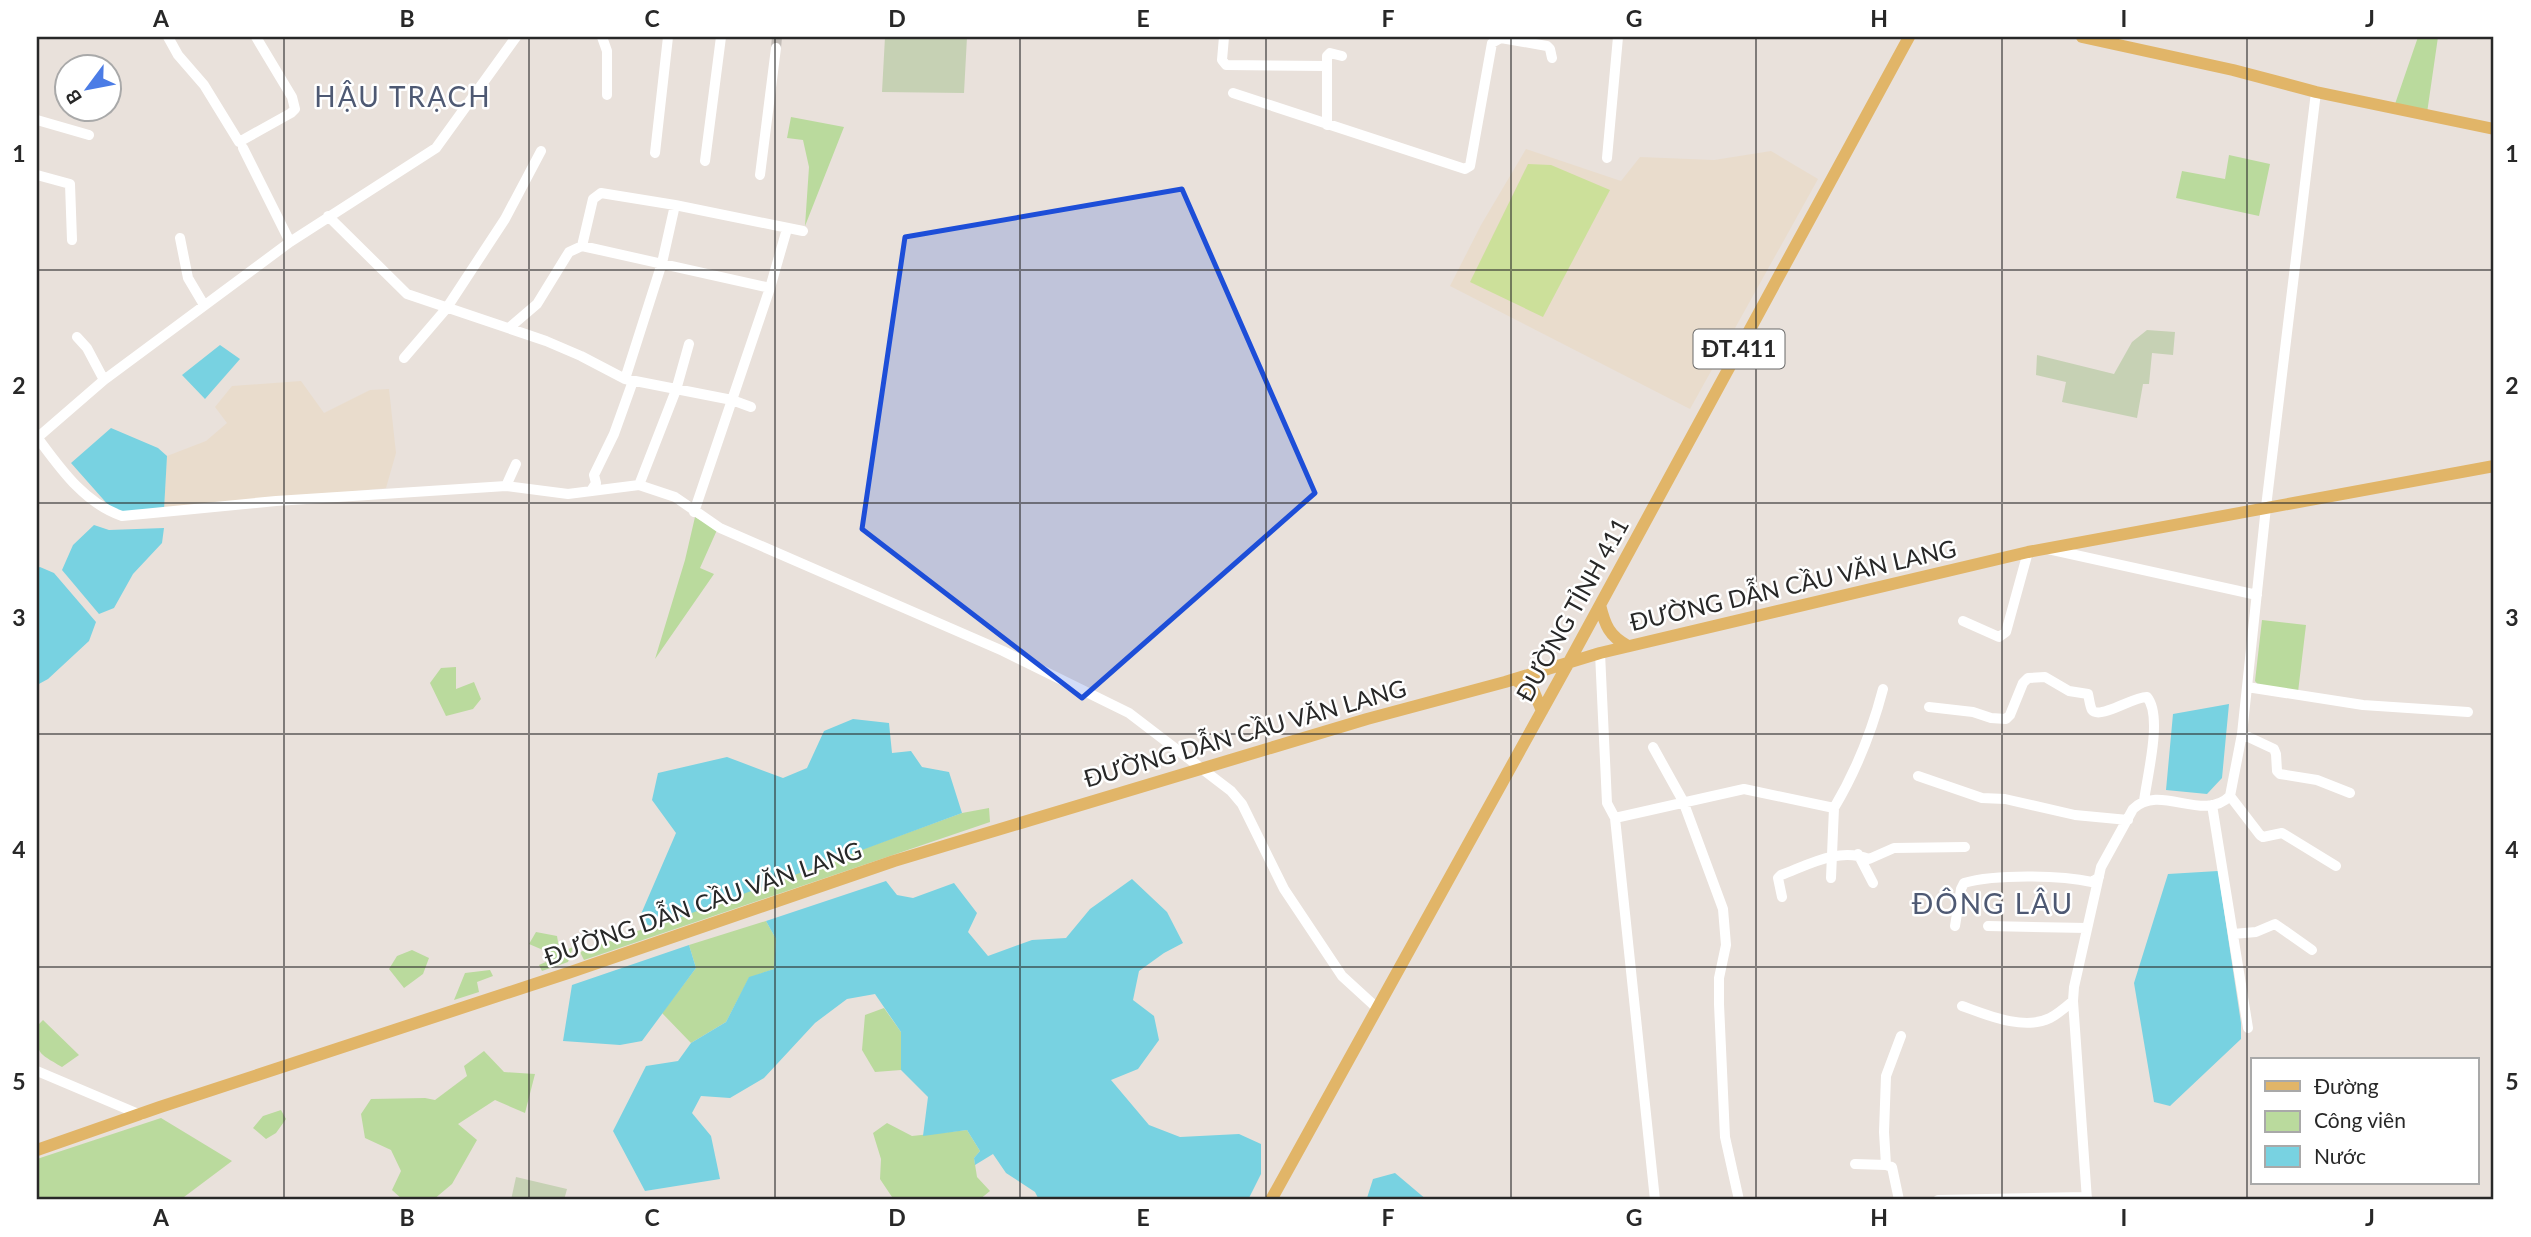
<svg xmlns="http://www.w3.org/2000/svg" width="2531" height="1237" viewBox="0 0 2531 1237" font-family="Lato,sans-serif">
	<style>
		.education { fill: #e9dccc }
		.green { fill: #bada9d }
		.cemetery { fill: #c6d1b4 }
		.pitch { fill: #cce09a }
		.water { fill: #78d2e1 }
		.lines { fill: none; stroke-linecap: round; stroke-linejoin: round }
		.minor-tunnel { stroke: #c2bcb7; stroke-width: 10; stroke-dasharray: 10 5; stroke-linecap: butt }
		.minor { stroke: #fff; stroke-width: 10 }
		.major { stroke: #e1b568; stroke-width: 12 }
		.marked { fill: #1d4ed8; fill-opacity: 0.2; stroke: #1d4ed8; stroke-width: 5; stroke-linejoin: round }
		.grid { fill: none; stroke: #282828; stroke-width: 2; stroke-opacity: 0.55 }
		.labels { text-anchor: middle; stroke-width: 5; stroke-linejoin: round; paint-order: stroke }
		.shield { fill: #fff; stroke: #686868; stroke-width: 2 }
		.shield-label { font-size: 23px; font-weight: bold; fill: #282828 }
		.street-label { font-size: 24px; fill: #282828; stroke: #fff }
		.quarter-label { font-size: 28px; letter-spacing: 2px; fill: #4e5973; stroke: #fff }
		.neatline { fill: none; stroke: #282828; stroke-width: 2.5 }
		.grid-label { font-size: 23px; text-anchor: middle; font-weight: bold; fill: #282828 }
	</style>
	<rect width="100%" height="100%" fill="#e9e1db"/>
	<path class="education" d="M 1526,149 L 1621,181 L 1640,157 L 1714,160 L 1771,151 L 1818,179 L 1690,409 L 1450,286 L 1481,225 Z
		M 301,381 L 324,413 L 370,390 L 389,389 L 396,453 L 386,488 L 164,510 L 167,456 L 206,441 L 227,423 L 215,407 L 232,386 Z"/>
	<path class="green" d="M 2418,37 L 2438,37 L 2427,113 L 2395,104 Z
		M 791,117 L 844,127 L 805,226 L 809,167 L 803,140 L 787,138 Z
		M 2229,155 L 2270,164 L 2259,216 L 2176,198 L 2182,171 L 2225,179 Z
		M 695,517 L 717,530 L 700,568 L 714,574 L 655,659 L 685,560 Z
		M 2262,620 L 2306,625 L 2298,692 L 2260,687 L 2255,681 Z
		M 456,667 L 456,689 L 474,682 L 481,699 L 473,709 L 446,716 L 430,683 L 441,668 Z
		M 989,808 L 990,822 L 584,960 L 580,952 L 962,813 Z
		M 766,921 L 776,939 L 774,969 L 749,978 L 726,1022 L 691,1043 L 662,1013 L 696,968 L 689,945 Z
		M 536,932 L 557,936 L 559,948 L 564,951 L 573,947 L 568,962 L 542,971 L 539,965 L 548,961 L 543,950 L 529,944 Z
		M 412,950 L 429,958 L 423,974 L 404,988 L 389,969 L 397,956 Z
		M 490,970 L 493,976 L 477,982 L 479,992 L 454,1000 L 465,973 Z
		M 884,1008 L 901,1032 L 901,1070 L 875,1072 L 862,1050 L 865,1015 Z
		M 43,1020 L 79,1055 L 62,1067 C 37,1052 37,1055 37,1026 Z
		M 484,1051 L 504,1072 L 535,1074 L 525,1113 L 495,1100 L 458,1124 L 477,1140 L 452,1184 L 433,1200 L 403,1200 L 392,1190 L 401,1171 L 391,1150 L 365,1138 L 361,1114 L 371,1099 L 425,1098 L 435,1100 L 467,1076 L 464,1066 Z
		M 281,1110 L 286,1119 L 276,1133 L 266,1139 L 253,1128 L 263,1116 Z
		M 161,1118 L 232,1161 L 180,1200 L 37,1200 L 37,1159 Z
		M 887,1123 L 912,1136 L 967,1130 L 980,1151 L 974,1158 L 977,1177 L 990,1191 L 979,1200 L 894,1200 L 880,1179 L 881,1159 L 873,1133 Z"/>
	<path class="cemetery" d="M 885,37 L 967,37 L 964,93 L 882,92 Z
		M 2147,330 L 2175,332 L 2173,355 L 2152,353 L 2149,384 L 2143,384 L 2137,418 L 2062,402 L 2066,382 L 2036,375 L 2037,355 L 2114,374 L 2132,342 Z
		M 516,1177 L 567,1189 L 564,1200 L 511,1200 Z"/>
	<path class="pitch" d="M 1528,164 L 1551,165 L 1610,190 L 1543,317 L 1470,282 Z"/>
	<path class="water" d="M 220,345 L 240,359 L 205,399 L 182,375 Z
		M 111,428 L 158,448 L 167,456 L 164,510 L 127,514 L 110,507 L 71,463 Z
		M 94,525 L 109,530 L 164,528 L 162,543 L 133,574 L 114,608 L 99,614 L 62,570 L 73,545 Z
		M 40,567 L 54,573 L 96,622 L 89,641 L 48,679 L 37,685 L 37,568 Z
		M 2229,704 L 2222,778 L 2207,794 L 2166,790 L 2173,714 Z
		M 853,719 L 889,723 L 892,753 L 911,751 L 922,767 L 949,772 L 962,813 L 654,927 L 638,921 L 676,833 L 652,800 L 658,773 L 727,757 L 783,778 L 807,768 L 824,731 Z
		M 2218,871 L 2241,1023 L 2241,1039 L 2170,1106 L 2154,1102 L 2134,983 L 2168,874 Z
		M 1132,879 L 1167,912 L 1183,943 L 1164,953 L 1139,971 L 1133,1000 L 1154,1016 L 1159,1040 L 1138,1069 L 1111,1080 L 1149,1125 L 1180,1137 L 1239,1134 L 1261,1144 L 1261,1174 L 1248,1200 L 1039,1200 L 1035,1192 L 1006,1173 L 993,1154 L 975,1165 L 974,1158 L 980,1151 L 967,1130 L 923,1136 L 928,1097 L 901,1070 L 901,1032 L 875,994 L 847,999 L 815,1023 L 764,1078 L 730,1098 L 701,1096 L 692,1113 L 711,1136 L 720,1179 L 645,1191 L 613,1131 L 646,1066 L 678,1061 L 691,1043 L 726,1022 L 749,977 L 774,969 L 776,939 L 766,921 L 886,881 L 897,895 L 913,898 L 954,883 L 977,913 L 968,932 L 988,956 L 1032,940 L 1066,938 L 1090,909 Z
		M 689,945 L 696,968 L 642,1041 L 620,1045 L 563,1041 L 572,985 Z
		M 1395,1173 L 1427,1200 L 1361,1200 L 1367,1198 L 1373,1179 Z"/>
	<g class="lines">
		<path class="minor-tunnel" d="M 776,48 L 777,37"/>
		<path class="minor" d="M 168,37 L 178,55 L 204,85 L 239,142 L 291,113 L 295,109 L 292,97 L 256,37
			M 602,37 L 607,51 L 607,95
			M 1224,37 L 1222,60 L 1226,65 L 1327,66
			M 1233,93 L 1465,169 L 1470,166 L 1492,43 L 1501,38 L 1547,46 L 1550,49 L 1552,58
			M 37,120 L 89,135
			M 1327,125 L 1327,56 L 1330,53 L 1342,56
			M 243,148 L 290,242
			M 655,153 L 668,37
			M 1607,158 L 1618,37
			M 705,161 L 721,37
			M 37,175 L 70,184 L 72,240
			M 760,175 L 776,48
			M 328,216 L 407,294 L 546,341 L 581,356 L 625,379 L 732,400 L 751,407
			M 180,238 L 188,278 L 204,305
			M 582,246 L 593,199 L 601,193 L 675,205 L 803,231
			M 509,328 L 537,304 L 569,252 L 582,246 L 770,288
			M 77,337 L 87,348 L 104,380
			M 404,358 L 446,309 L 505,219 L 541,151
			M 625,379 L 662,263 L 675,205
			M 37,437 C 60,468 84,503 122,516 L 276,501 L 506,486 L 568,494 L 639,485 L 675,497 L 720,528 L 1003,651 L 1129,713 L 1231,791 L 1242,804 L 1284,889 L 1342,976 L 1377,1008
			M 37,438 L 104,380 L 290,242 L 436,148 L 516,37
			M 639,485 L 676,390 L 689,344
			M 506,486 L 516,464
			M 591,491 L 596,483 L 594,475 L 614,434 L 633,381
			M 694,512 L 770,288 L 787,229
			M 2048,549 L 2257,595
			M 1963,621 L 1999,637 L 2006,632 L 2028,552
			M 1600,653 L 1607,803 L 1615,818 L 1655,1200
			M 2247,687 L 2363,705 L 2468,712
			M 1929,707 L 1973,712 L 1991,718 L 2006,719 L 2010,715 L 2023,683 L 2028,678 L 2045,677 L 2069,691 L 2088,694 C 2089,698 2090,707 2092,710 C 2100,720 2134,696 2147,697 C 2163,716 2147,776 2144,801
			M 2242,734 L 2274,749 L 2276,754 L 2277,771 L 2280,774 L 2317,780 L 2350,793
			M 1653,747 L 1683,801 L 1723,909 L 1726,945 L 1719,978 L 1719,1004 L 1725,1137 L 1739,1200
			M 1918,776 L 1982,798 L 2005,799 L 2075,815 L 2128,820
			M 2230,796 L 2260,835 L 2263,837 L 2282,833 L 2336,866
			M 2212,805 L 2248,1028
			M 1615,818 L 1744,789 L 1834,808 C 1856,771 1872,731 1883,689
			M 1858,854 L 1873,883
			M 1831,878 L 1834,808
			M 1782,897 L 1778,878 L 1781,875 C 1810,864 1839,847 1869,859 L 1894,848 L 1965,847
			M 1955,926 L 1961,889 L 1964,883 C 1995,874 2060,875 2092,882 L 2099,877
			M 1988,926 L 2087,928
			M 2233,934 L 2256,932 L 2275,924 L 2312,950
			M 1962,1006 C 1987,1015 2024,1031 2050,1018 C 2058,1014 2066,1007 2073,1001
			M 37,1071 L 141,1115
			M 1855,1164 L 1886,1165 L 1892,1167 L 1899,1200
			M 1886,1165 L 1884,1132 L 1886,1076 L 1901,1036
			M 1938,1200 L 2087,1197
			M 2087,1200 L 2073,1001 L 2074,987 L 2101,867 L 2133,809 C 2160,783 2203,823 2230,796 L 2242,734 L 2266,507 L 2316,92"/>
		<path class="major" d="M 2082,37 L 2233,70 L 2316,92 L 2494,129
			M 1600,605 C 1605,625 1609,636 1628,646
			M 1514,679 L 1534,692 L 1542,711
			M 37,1150 L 160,1107 L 568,973 L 894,861 L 1367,719 L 1505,682 L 1600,653 L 2028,552 L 2494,466
			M 1271,1200 L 1569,662 L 1909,37"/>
	</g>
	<path class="marked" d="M 1182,189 L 1315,493 L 1082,698 L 862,529 L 905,237 Z"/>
	<path class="grid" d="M 284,37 L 284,1200M 529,37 L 529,1200M 775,37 L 775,1200M 1020,37 L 1020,1200M 1266,37 L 1266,1200M 1511,37 L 1511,1200M 1756,37 L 1756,1200M 2002,37 L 2002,1200M 2247,37 L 2247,1200M 37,270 L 2494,270M 37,503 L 2494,503M 37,734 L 2494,734M 37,967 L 2494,967"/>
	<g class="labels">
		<rect class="shield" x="1693.5" y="329.5" width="91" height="39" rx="5"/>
		<g class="shield-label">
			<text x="1739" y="357">ĐT.411</text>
		</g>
		<g class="street-label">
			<text transform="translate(1793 586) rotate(-13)" y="8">ĐƯỜNG DẪN CẦU VĂN LANG</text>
			<text transform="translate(1573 610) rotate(-61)" y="8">ĐƯỜNG TỈNH 411</text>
			<text transform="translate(1245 734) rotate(-16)" y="8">ĐƯỜNG DẪN CẦU VĂN LANG</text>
			<text transform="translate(703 904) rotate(-19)" y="8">ĐƯỜNG DẪN CẦU VĂN LANG</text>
		</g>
		<g class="quarter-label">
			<text x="403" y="107">HẬU TRẠCH</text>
			<text x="1993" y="914">ĐÔNG LÂU</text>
		</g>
	</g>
	<rect width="2531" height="1237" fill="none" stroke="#ffffff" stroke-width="77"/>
	<rect x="2251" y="1058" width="228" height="126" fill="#ffffff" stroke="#a9a9a9" stroke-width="2"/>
	<rect x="2265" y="1081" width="35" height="10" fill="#e1b568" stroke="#a9a9a9" stroke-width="2"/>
	<text x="2314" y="1094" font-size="21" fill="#282828">Đường</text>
	<rect x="2265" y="1111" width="35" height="21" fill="#bada9d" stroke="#a9a9a9" stroke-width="2"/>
	<text x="2314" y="1128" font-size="21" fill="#282828">Công viên</text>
	<rect x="2265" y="1146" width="35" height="21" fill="#78d2e1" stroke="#a9a9a9" stroke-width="2"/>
	<text x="2314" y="1164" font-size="21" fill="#282828">Nước</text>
	<g transform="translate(88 88) rotate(238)"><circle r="33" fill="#ffffff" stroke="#a9a9a9" stroke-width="2"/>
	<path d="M0-5L12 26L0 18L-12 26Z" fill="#4b7ce6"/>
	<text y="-10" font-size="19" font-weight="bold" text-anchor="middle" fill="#282828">B</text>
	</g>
	<rect x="38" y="38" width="2454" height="1160" class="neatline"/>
	<g class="grid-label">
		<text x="161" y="27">A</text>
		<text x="407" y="27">B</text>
		<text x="652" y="27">C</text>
		<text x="897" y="27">D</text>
		<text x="1143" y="27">E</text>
		<text x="1388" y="27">F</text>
		<text x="1634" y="27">G</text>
		<text x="1879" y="27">H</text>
		<text x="2124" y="27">I</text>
		<text x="2370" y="27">J</text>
		<text x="19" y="162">1</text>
		<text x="2512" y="162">1</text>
		<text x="19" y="394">2</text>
		<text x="2512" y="394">2</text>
		<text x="19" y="626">3</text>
		<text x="2512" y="626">3</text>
		<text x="19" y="858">4</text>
		<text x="2512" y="858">4</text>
		<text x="19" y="1090">5</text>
		<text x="2512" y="1090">5</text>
		<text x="161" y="1226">A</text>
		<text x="407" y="1226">B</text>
		<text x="652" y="1226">C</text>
		<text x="897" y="1226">D</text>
		<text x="1143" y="1226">E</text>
		<text x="1388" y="1226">F</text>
		<text x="1634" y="1226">G</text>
		<text x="1879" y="1226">H</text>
		<text x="2124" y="1226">I</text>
		<text x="2370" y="1226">J</text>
	</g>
</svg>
